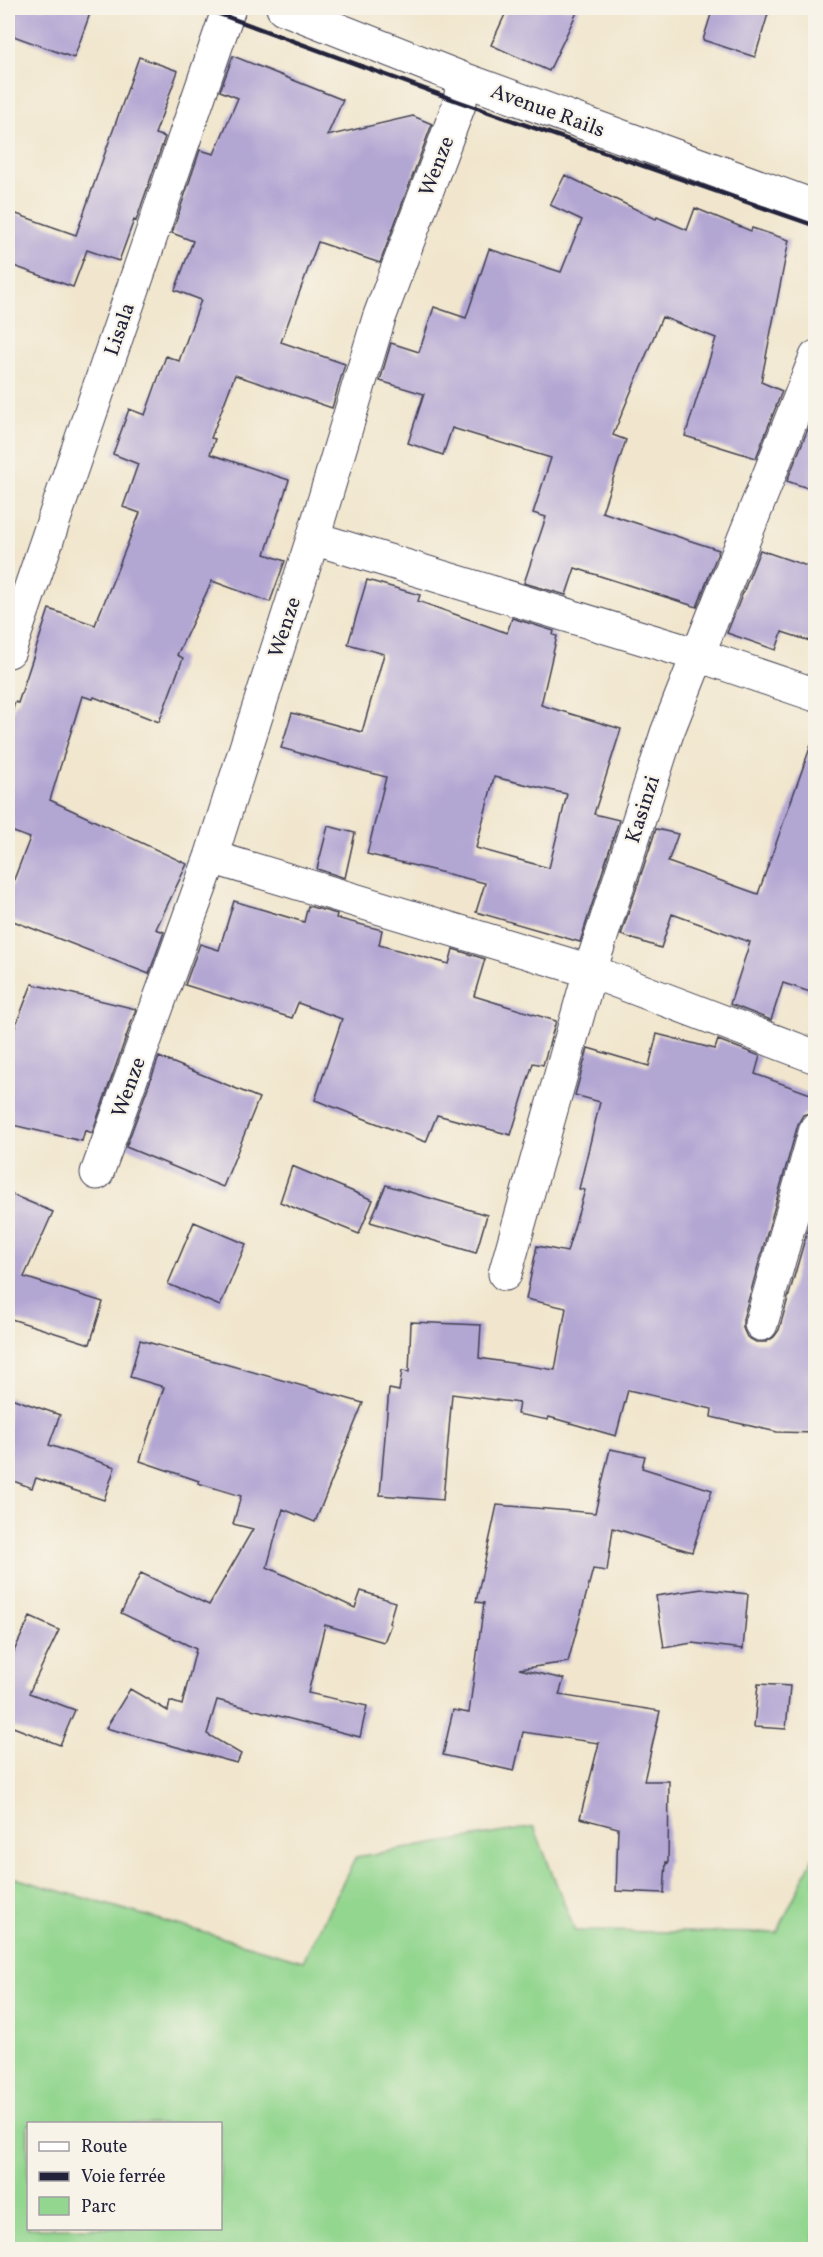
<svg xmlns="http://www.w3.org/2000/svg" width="823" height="2257" viewBox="0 0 823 2257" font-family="Vollkorn,serif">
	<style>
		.green { fill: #93d68f; stroke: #5a7c65; stroke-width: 1.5; fill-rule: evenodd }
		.building { fill: #b2a6d3; fill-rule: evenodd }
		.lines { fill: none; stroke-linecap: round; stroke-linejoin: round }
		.minor-casing { stroke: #413f51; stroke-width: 35 }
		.minor { stroke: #fff; stroke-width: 33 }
		.rail { stroke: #22223b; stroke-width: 4.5 }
		.labels { text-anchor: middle; stroke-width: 4.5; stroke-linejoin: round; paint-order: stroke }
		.street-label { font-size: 21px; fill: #22223b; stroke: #f7f3e8 }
	</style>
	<rect width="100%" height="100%" fill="#f7f3e8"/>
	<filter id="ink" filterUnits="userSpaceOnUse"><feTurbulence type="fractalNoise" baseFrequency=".0167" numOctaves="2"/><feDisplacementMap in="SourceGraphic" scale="12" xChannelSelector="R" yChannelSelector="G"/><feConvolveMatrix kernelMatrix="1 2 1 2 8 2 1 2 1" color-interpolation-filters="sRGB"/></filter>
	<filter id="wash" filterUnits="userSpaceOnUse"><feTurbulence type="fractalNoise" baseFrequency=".008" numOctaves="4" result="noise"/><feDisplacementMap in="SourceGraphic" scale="24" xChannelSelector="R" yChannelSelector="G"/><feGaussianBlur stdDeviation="1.35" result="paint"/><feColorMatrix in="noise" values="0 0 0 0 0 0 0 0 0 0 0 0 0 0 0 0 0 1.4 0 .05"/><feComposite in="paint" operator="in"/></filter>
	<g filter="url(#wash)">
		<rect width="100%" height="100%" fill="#f1e6cd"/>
		<path class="green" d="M 534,1827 L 575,1931 L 777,1933 L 815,1853 L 815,2249 L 8,2249 L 8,1876 L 303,1961 L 356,1857 ZM 28,2124 L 220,2124 L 220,2228 L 28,2228 Z"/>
		<g id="blocks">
			<path class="building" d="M 8,8 L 92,8 L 74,58 L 8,34 Z
				M 508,8 L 579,8 L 549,71 L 491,45 Z
				M 713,8 L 749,8 L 768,14 L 755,57 L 703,40 Z
				M 233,56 L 343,100 L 327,136 L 413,116 L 432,124 L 380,263 L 318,242 L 281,342 L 345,364 L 332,408 L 235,375 L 211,438 L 215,439 L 210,454 L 289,480 L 265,554 L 285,561 L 270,602 L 212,581 L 177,655 L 183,658 L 159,722 L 94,697 L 93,699 L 82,696 L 50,800 L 187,864 L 156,929 L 164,932 L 149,974 L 8,919 L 8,895 L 30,838 L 8,830 L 8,726 L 15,702 L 18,703 L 49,609 L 95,625 L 140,513 L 123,507 L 138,464 L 113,454 L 129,409 L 145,415 L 166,356 L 179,361 L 201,300 L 175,290 L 193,241 L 172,233 L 200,150 L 214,154 L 238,98 L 220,91 Z
				M 139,57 L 178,71 L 155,134 L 165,137 L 136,221 L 134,220 L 119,261 L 87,250 L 73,287 L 8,264 L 8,211 L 76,235 Z
				M 565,175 L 656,219 L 657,217 L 687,230 L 695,208 L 751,231 L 752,228 L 789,240 L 761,382 L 782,391 L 756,458 L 685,436 L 716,338 L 662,317 L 613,435 L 626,440 L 602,512 L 719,550 L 697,607 L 575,568 L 566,595 L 524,583 L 546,517 L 533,513 L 551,458 L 452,428 L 443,455 L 408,443 L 424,394 L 380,381 L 391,343 L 419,352 L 434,307 L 466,318 L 489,249 L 561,272 L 582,220 L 550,205 Z
				M 816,409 L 816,491 L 787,481 Z
				M 760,550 L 816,569 L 816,643 L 782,632 L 776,650 L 727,633 Z
				M 367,580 L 420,595 L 418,601 L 507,633 L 512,618 L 554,631 L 553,635 L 557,636 L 541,705 L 621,729 L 594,814 L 619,820 L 580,942 L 476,912 L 485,883 L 367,854 L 386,777 L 281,748 L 292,713 L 362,732 L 384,654 L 348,644 ZM 494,777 L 567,794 L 549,868 L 476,848 Z
				M 811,745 L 816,745 L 816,994 L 783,983 L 771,1020 L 730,1004 L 750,942 L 672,914 L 661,948 L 621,935 L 656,829 L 678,834 L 668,862 L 758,894 Z
				M 328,826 L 355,833 L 345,878 L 317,869 Z
				M 234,901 L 304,922 L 308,906 L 337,914 L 336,918 L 382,930 L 379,945 L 449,964 L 453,949 L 485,959 L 474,996 L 556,1021 L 543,1065 L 533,1063 L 511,1135 L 437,1115 L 426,1142 L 315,1100 L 342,1019 L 298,1003 L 292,1018 L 185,985 L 200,944 L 219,950 Z
				M 32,984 L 136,1009 L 92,1133 L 85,1130 L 82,1141 L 8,1124 L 8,1045 Z
				M 657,1034 L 715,1049 L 718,1040 L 760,1056 L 755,1074 L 816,1096 L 816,1111 L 803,1115 L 798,1124 L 743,1319 L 743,1328 L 747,1337 L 756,1342 L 766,1342 L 774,1337 L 779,1330 L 816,1200 L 816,1433 L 777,1432 L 711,1417 L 712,1409 L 628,1390 L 616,1436 L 549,1417 L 548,1420 L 517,1414 L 519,1403 L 452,1394 L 443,1500 L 380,1495 L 389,1389 L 399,1391 L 402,1371 L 409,1372 L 411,1322 L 481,1325 L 479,1358 L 555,1370 L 566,1308 L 526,1299 L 537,1246 L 567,1252 L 585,1190 L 579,1189 L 600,1102 L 575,1095 L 588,1048 L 649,1066 Z
				M 159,1057 L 259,1098 L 223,1187 L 126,1147 Z
				M 292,1166 L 373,1200 L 359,1234 L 280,1202 Z
				M 386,1185 L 487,1215 L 476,1253 L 370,1222 Z
				M 8,1193 L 53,1212 L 24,1277 L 103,1302 L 90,1344 L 8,1318 Z
				M 194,1222 L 246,1244 L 220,1306 L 168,1284 Z
				M 140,1340 L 363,1403 L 315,1522 L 283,1509 L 267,1567 L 355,1608 L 361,1591 L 395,1602 L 389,1623 L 391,1624 L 384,1642 L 325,1625 L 308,1693 L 367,1706 L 360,1737 L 217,1700 L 207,1734 L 241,1754 L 237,1763 L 106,1728 L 130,1689 L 168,1711 L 170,1701 L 182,1705 L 196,1649 L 121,1613 L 141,1573 L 209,1605 L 253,1529 L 233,1524 L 241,1496 L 198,1483 L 199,1481 L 140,1461 L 164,1387 L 130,1377 Z
				M 8,1397 L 60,1415 L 49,1445 L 115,1467 L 104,1500 L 36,1478 L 32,1488 L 8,1479 Z
				M 610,1449 L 645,1456 L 642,1468 L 712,1490 L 692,1552 L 613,1528 L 607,1571 L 593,1569 L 568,1662 L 519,1669 L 564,1679 L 559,1695 L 660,1711 L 644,1781 L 669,1781 L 668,1863 L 666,1862 L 664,1893 L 616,1891 L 618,1828 L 580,1818 L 599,1743 L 523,1732 L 514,1771 L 443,1755 L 453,1710 L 469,1713 L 484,1603 L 476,1602 L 497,1505 L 595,1513 Z
				M 702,1589 L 748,1594 L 743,1649 L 692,1643 L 664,1648 L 656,1596 Z
				M 30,1617 L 59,1630 L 29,1693 L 75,1710 L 60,1745 L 13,1727 L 8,1739 L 8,1664 Z
				M 758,1684 L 790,1686 L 786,1729 L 754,1727 Z"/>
		</g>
	</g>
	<g filter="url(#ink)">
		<use href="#blocks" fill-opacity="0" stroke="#413f51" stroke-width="1.5"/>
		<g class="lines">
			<g class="minor-casing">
				<path id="minor" d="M 283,8 L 463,79 L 816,207
					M 313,538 L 698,655 L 816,695
					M 9,651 L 229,8
					M 211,857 L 590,971 L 816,1057
					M 97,1173 L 211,857 L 313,538 L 379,318 L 460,102 L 463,79
					M 505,1274 L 590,971 L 667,733 L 816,357
					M 761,1324 L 816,1129"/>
			</g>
			<use href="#minor" class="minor"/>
			<path class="rail" d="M 203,8 L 460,102 L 816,226"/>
		</g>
	</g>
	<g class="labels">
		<g class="street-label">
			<text transform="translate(548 110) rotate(20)" y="7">Avenue Rails</text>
			<text transform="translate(436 166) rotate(-69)" y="7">Wenze</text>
			<text transform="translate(119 329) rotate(-71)" y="7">Lisala</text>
			<text transform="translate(284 627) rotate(-72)" y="7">Wenze</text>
			<text transform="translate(642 809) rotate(-72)" y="7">Kasinzi</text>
			<text transform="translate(128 1087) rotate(-70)" y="7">Wenze</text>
		</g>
	</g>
	<rect width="823" height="2257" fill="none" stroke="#f7f3e8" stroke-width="30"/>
	<rect x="27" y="2122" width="195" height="108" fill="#f7f3e8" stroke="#a29fa3" stroke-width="1.5"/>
	<rect x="39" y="2142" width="30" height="9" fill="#ffffff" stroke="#a29fa3" stroke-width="1.5"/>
	<text x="81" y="2152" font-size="18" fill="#22223b">Route</text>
	<rect x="39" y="2172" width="30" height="9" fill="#22223b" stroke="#a29fa3" stroke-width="1.5"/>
	<text x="81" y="2182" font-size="18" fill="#22223b">Voie ferrée</text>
	<rect x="39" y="2197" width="30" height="18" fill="#93d68f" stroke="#a29fa3" stroke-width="1.5"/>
	<text x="81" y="2212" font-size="18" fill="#22223b">Parc</text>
</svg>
